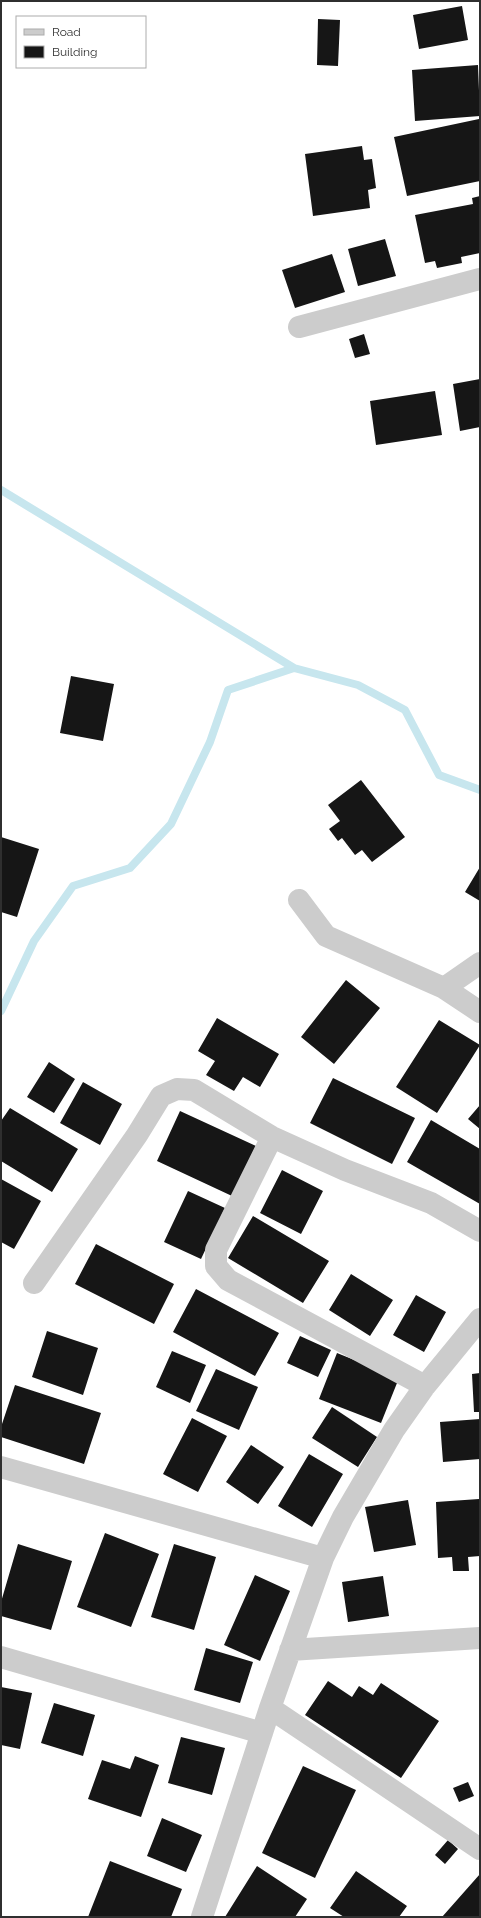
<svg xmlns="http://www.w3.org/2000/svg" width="481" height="1918" viewBox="0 0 481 1918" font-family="Raleway,sans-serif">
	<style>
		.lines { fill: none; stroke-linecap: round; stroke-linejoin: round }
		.stream { stroke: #c7e6ee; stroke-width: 8 }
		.building { fill: #161616 }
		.minor { stroke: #ccc; stroke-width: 22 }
	</style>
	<rect width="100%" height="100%" fill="#fff"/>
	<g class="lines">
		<path class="stream" d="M 1,490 L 294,668
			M 1,1011 L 34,941 L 73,886 L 130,868 L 171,824 L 210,742 L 228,690 L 294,668 L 358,685 L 405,710 L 439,775 L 480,790"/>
	</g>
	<path class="building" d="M 462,6 L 468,40 L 419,49 L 413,15 Z
		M 318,19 L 340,20 L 338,66 L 317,65 Z
		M 478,65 L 480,116 L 415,121 L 412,70 Z
		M 479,119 L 480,181 L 407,196 L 394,137 Z
		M 362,146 L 364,160 L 372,159 L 376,188 L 368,190 L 370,208 L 313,216 L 305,154 Z
		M 480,196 L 480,253 L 461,257 L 462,263 L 437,268 L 435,261 L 425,263 L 415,215 L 473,204 L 472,198 Z
		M 385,239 L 396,276 L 358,286 L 348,249 Z
		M 332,254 L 345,292 L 295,308 L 282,270 Z
		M 364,334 L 370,354 L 355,358 L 349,339 Z
		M 480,379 L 480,427 L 460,431 L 453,384 Z
		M 435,391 L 442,435 L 376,445 L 370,401 Z
		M 71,676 L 114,684 L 103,741 L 60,733 Z
		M 361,780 L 405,837 L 372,862 L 362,850 L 355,855 L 342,838 L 338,841 L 329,829 L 340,821 L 328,805 Z
		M 1,837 L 39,849 L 17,917 L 1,912 Z
		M 480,867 L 480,901 L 465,892 Z
		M 346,980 L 380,1008 L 334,1064 L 301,1037 Z
		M 217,1018 L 279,1054 L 260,1087 L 243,1077 L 234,1091 L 206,1075 L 215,1061 L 198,1051 Z
		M 439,1020 L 480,1045 L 437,1113 L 396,1087 Z
		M 49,1062 L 75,1079 L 54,1113 L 27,1097 Z
		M 333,1078 L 415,1118 L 392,1164 L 310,1123 Z
		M 83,1082 L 122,1104 L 100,1145 L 60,1123 Z
		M 480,1105 L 480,1129 L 468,1119 Z
		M 10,1108 L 78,1149 L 52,1192 L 1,1161 L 1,1121 Z
		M 180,1111 L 256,1146 L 232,1196 L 157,1161 Z
		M 431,1120 L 480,1149 L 480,1204 L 407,1162 Z
		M 282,1170 L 323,1191 L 301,1234 L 260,1213 Z
		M 1,1179 L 41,1201 L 14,1249 L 1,1242 Z
		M 188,1191 L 225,1208 L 201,1259 L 164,1242 Z
		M 253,1216 L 329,1261 L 303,1303 L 228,1258 Z
		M 96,1244 L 174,1284 L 154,1324 L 75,1284 Z
		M 351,1274 L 393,1300 L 370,1336 L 329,1310 Z
		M 196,1289 L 279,1333 L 255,1376 L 173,1332 Z
		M 416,1295 L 446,1312 L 424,1352 L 393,1335 Z
		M 47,1331 L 98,1348 L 83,1395 L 32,1377 Z
		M 300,1336 L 331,1350 L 318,1377 L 287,1363 Z
		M 172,1351 L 206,1365 L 190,1403 L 156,1387 Z
		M 337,1353 L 399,1378 L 381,1423 L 319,1399 Z
		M 216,1369 L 258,1387 L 239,1430 L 196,1411 Z
		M 480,1373 L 480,1412 L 474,1412 L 472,1374 Z
		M 15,1385 L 101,1413 L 84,1464 L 1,1437 L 1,1427 Z
		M 332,1407 L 377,1437 L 358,1467 L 312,1438 Z
		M 192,1418 L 227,1436 L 198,1492 L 163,1474 Z
		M 480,1419 L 480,1459 L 443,1462 L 440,1422 Z
		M 251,1445 L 284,1467 L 258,1504 L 226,1482 Z
		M 309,1454 L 343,1474 L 312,1527 L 278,1506 Z
		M 479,1499 L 480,1556 L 468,1557 L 469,1571 L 453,1571 L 452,1557 L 438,1558 L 436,1502 Z
		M 408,1500 L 416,1545 L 374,1552 L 365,1507 Z
		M 105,1533 L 159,1554 L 131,1627 L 77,1607 Z
		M 18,1544 L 72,1561 L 51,1630 L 1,1616 L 1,1602 Z
		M 174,1544 L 216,1557 L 194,1630 L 151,1617 Z
		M 255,1575 L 290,1591 L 260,1661 L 224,1645 Z
		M 383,1576 L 389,1616 L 348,1622 L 342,1582 Z
		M 206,1648 L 253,1662 L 240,1703 L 194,1690 Z
		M 328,1681 L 352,1697 L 359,1686 L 373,1695 L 381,1683 L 439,1721 L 401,1778 L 305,1715 Z
		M 1,1687 L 32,1693 L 20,1749 L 1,1745 Z
		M 54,1703 L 95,1715 L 83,1756 L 41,1743 Z
		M 181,1737 L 225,1748 L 212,1795 L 168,1783 Z
		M 135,1756 L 159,1765 L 141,1817 L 88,1799 L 102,1760 L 130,1769 Z
		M 303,1766 L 356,1790 L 315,1878 L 262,1853 Z
		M 468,1782 L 474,1796 L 459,1802 L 453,1788 Z
		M 162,1818 L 202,1835 L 186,1872 L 147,1856 Z
		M 448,1840 L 458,1849 L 445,1864 L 435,1855 Z
		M 110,1861 L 182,1889 L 171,1917 L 88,1917 Z
		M 257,1866 L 307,1899 L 295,1917 L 225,1917 Z
		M 356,1871 L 407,1906 L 399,1917 L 344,1917 L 330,1908 Z
		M 480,1874 L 480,1917 L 442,1917 Z"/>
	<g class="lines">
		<path class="minor" d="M 299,327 L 480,279
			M 299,900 L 326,936 L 444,988 L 480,1012
			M 444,988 L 480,963
			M 272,1137 L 216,1250 L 216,1266 L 228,1280 L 425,1386
			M 34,1283 L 137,1135 L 161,1096 L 177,1089 L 194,1090 L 272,1137 L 345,1170 L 431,1203 L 480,1231
			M 1,1467 L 323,1558
			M 290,1650 L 480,1638
			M 1,1657 L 262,1733
			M 270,1708 L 480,1849
			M 202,1917 L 270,1708 L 323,1558 L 343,1517 L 394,1430 L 425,1386 L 480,1319"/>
	</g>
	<rect width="481" height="1918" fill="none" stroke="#2f2f2f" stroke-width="4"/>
	<rect x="16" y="16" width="130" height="52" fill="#ffffff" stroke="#acacac"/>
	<rect x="24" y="29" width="20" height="6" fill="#cccccc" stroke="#acacac"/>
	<text x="52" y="36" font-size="12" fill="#2f2f2f">Road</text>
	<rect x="24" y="46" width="20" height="12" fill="#161616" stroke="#acacac"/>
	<text x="52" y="56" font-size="12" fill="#2f2f2f">Building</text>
</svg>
